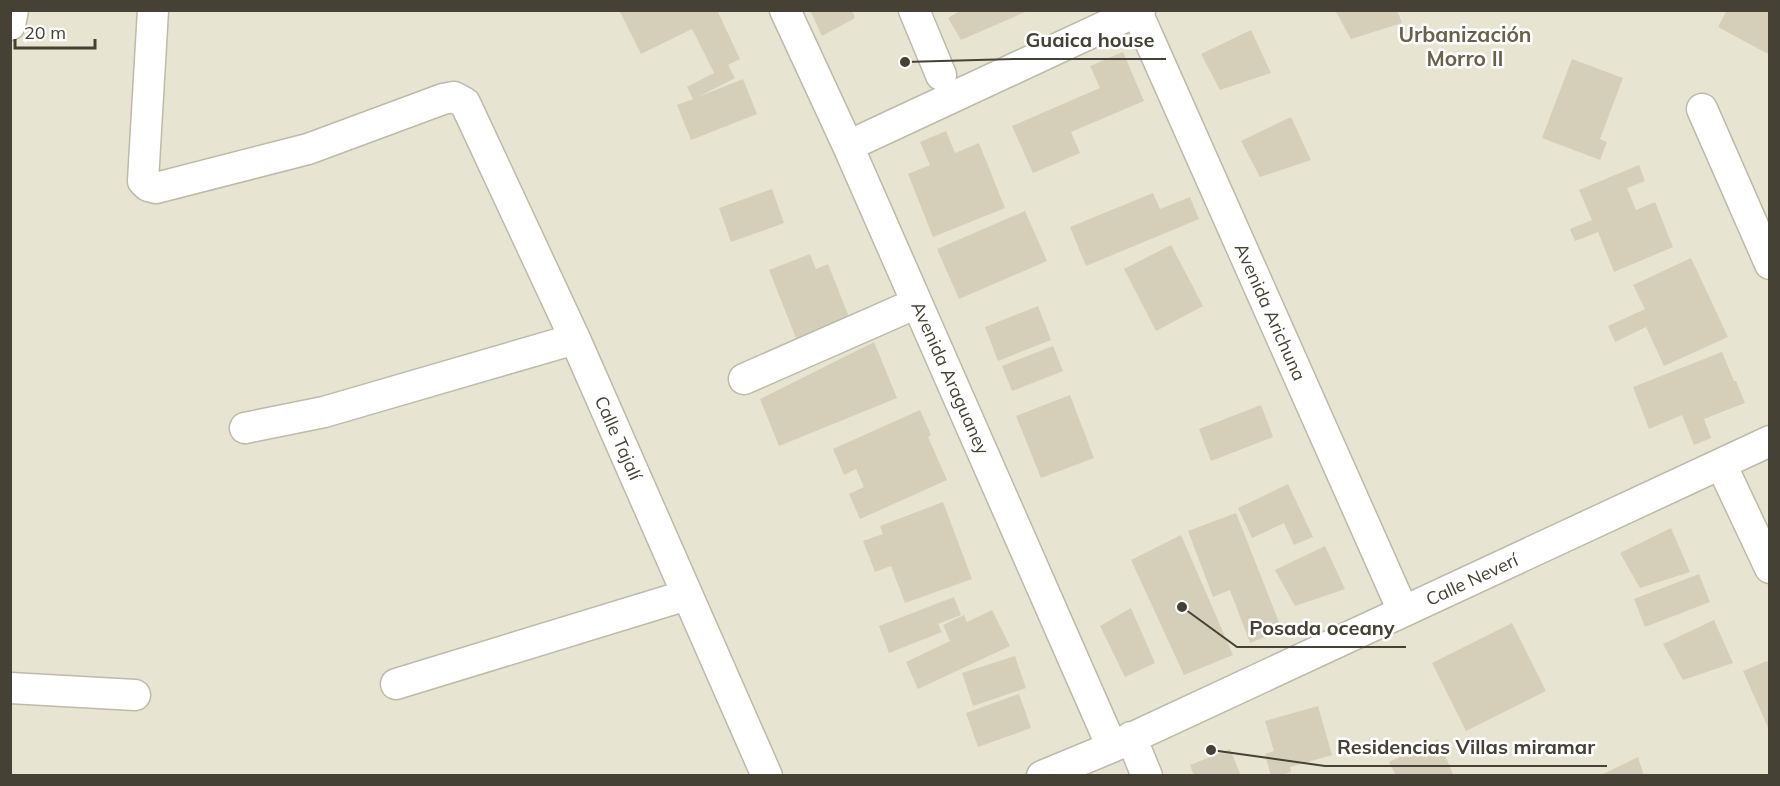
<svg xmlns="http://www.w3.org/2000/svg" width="1780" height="786" viewBox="0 0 1780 786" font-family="Mulish,sans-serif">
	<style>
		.residential { fill: #e7e4d2 }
		.building { fill: #d5cfb9 }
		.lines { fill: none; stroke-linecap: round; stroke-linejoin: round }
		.minor-casing { stroke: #bebaa7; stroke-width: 33 }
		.minor { stroke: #fff; stroke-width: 30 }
		.labels { text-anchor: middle; stroke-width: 5; stroke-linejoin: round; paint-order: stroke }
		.street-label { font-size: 18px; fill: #454134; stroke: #fff }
		.quarter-label { font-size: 21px; font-weight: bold; fill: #68614b; stroke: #fff }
		.leader { fill: none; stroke: #454134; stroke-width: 2 }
		.callout-dot { fill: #454134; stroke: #fff; stroke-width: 2 }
		.callout-label { font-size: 20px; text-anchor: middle; font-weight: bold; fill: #454134; stroke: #fff; stroke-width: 5; stroke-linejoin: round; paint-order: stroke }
	</style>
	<rect width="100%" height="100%" fill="#f3f1e4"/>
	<path class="residential" d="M 10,11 L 1769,11 L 1769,775 L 11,775 Z"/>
	<path class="building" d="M 624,10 L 717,10 L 740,59 L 728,65 L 735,78 L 698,97 L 743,79 L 757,114 L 691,140 L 677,105 L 693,99 L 687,87 L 714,73 L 692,29 L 641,54 L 620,12 Z
		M 810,10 L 852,10 L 855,18 L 822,36 Z
		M 961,10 L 1030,10 L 961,40 L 948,18 Z
		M 1335,10 L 1397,10 L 1402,23 L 1351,39 Z
		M 1727,10 L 1770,10 L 1770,55 L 1718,27 Z
		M 1251,30 L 1271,73 L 1220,90 L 1201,54 Z
		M 1123,52 L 1144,101 L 1071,132 L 1080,153 L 1033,173 L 1012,126 L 1100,88 L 1090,66 Z
		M 1572,59 L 1623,78 L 1600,139 L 1607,142 L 1600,160 L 1542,138 Z
		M 1291,117 L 1311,160 L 1260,177 L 1241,141 Z
		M 946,131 L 955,153 L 979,143 L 1005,208 L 933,237 L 908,174 L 930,165 L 920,142 Z
		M 1639,165 L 1645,181 L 1627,188 L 1636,210 L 1655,202 L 1673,247 L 1614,272 L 1598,232 L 1575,241 L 1570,229 L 1592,220 L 1579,190 Z
		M 772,189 L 784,223 L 731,242 L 719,208 Z
		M 1153,193 L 1160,209 L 1190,197 L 1199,219 L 1086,266 L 1070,227 Z
		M 1025,211 L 1047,261 L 959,299 L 937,249 Z
		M 1171,245 L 1203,306 L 1156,331 L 1124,269 Z
		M 810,254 L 816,269 L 828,264 L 851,322 L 798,343 L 769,270 Z
		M 1691,258 L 1728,337 L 1664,366 L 1646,327 L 1615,342 L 1608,326 L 1645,309 L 1633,285 Z
		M 1038,306 L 1051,340 L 998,361 L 985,327 Z
		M 874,342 L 897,398 L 779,446 L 760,399 Z
		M 1053,346 L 1063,371 L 1012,391 L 1002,366 Z
		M 1722,352 L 1734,381 L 1736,381 L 1745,403 L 1704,419 L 1711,438 L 1694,445 L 1682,415 L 1649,429 L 1633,387 Z
		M 1070,395 L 1094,458 L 1041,478 L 1016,416 Z
		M 1261,405 L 1273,437 L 1211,461 L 1199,429 Z
		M 920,410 L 931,435 L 928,437 L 947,480 L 860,519 L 849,494 L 864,487 L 856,469 L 844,475 L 833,449 Z
		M 1288,484 L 1313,537 L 1294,545 L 1284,523 L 1252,538 L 1238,508 Z
		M 943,502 L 972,579 L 905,603 L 891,566 L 875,572 L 863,541 L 883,534 L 880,526 Z
		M 1236,513 L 1282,630 L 1250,643 L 1230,590 L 1213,597 L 1188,531 Z
		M 1671,528 L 1690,572 L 1640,588 L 1620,553 Z
		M 1181,535 L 1233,655 L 1184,675 L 1131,560 Z
		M 1325,546 L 1345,589 L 1295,606 L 1275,570 Z
		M 1699,574 L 1710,602 L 1645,627 L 1634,599 Z
		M 954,597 L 961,615 L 938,624 L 942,632 L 889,653 L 879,626 Z
		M 1131,608 L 1155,663 L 1125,677 L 1100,626 Z
		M 992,610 L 1010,646 L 918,689 L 906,662 L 950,641 L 943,625 L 964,615 L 967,622 Z
		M 1714,620 L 1733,663 L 1683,680 L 1663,644 Z
		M 1512,623 L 1546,691 L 1466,731 L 1432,663 Z
		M 1015,656 L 1026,688 L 973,706 L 962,673 Z
		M 1767,661 L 1770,666 L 1770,732 L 1743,671 Z
		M 1019,694 L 1031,728 L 978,747 L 966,713 Z
		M 1318,706 L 1332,755 L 1290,767 L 1291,772 L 1279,776 L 1271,776 L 1265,754 L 1274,751 L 1265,721 Z
		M 1438,739 L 1454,776 L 1396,776 L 1389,762 Z
		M 1230,749 L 1241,776 L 1194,776 L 1190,765 Z
		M 1638,757 L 1644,776 L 1599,776 Z"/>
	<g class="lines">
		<g class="minor-casing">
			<path id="minor" d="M 153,10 L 143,181 L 148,186 L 156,188 L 308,149 L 443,99 L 454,97 L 465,103 L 575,339 L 767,776
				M 785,10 L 848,146 L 1112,747
				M 914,10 L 941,75
				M 1137,12 L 1403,611
				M 10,25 L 13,10
				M 1702,109 L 1770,264
				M 848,146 L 1140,10
				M 744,379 L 917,303
				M 245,428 L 324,412 L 575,339
				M 1721,464 L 1770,568
				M 396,684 L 687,595
				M 10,688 L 135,695
				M 1131,737 L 1147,776
				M 1042,776 L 1112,747 L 1770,441"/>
		</g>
		<use href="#minor" class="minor"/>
	</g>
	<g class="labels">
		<g class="street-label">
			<text transform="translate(1270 312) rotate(66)" y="6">Avenida Arichuna</text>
			<text transform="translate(950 378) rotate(66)" y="6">Avenida Araguaney</text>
			<text transform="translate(618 438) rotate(66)" y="6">Calle Tajalí</text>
			<text transform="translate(1472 580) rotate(-25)" y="6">Calle Neverí</text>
		</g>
		<g class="quarter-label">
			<text x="1465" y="42">Urbanización<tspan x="1465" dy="24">Morro II</tspan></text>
		</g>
	</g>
	<path class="leader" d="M905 62L1013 59H1166M1182 607L1237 647H1406M1211 750L1325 766H1607"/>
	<g class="callout-dot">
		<circle cx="905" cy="62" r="6"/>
		<circle cx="1182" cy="607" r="6"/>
		<circle cx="1211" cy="750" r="6"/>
	</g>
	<g class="callout-label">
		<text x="1090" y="47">Guaica house</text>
		<text x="1322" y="635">Posada oceany</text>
		<text x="1466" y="754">Residencias Villas miramar</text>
	</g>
	<rect width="1780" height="786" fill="none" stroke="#454134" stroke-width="24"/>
	<path d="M15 39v9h80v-9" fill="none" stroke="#454134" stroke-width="3"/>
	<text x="24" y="39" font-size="18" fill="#454134" stroke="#ffffff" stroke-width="4.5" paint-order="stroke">20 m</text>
</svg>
